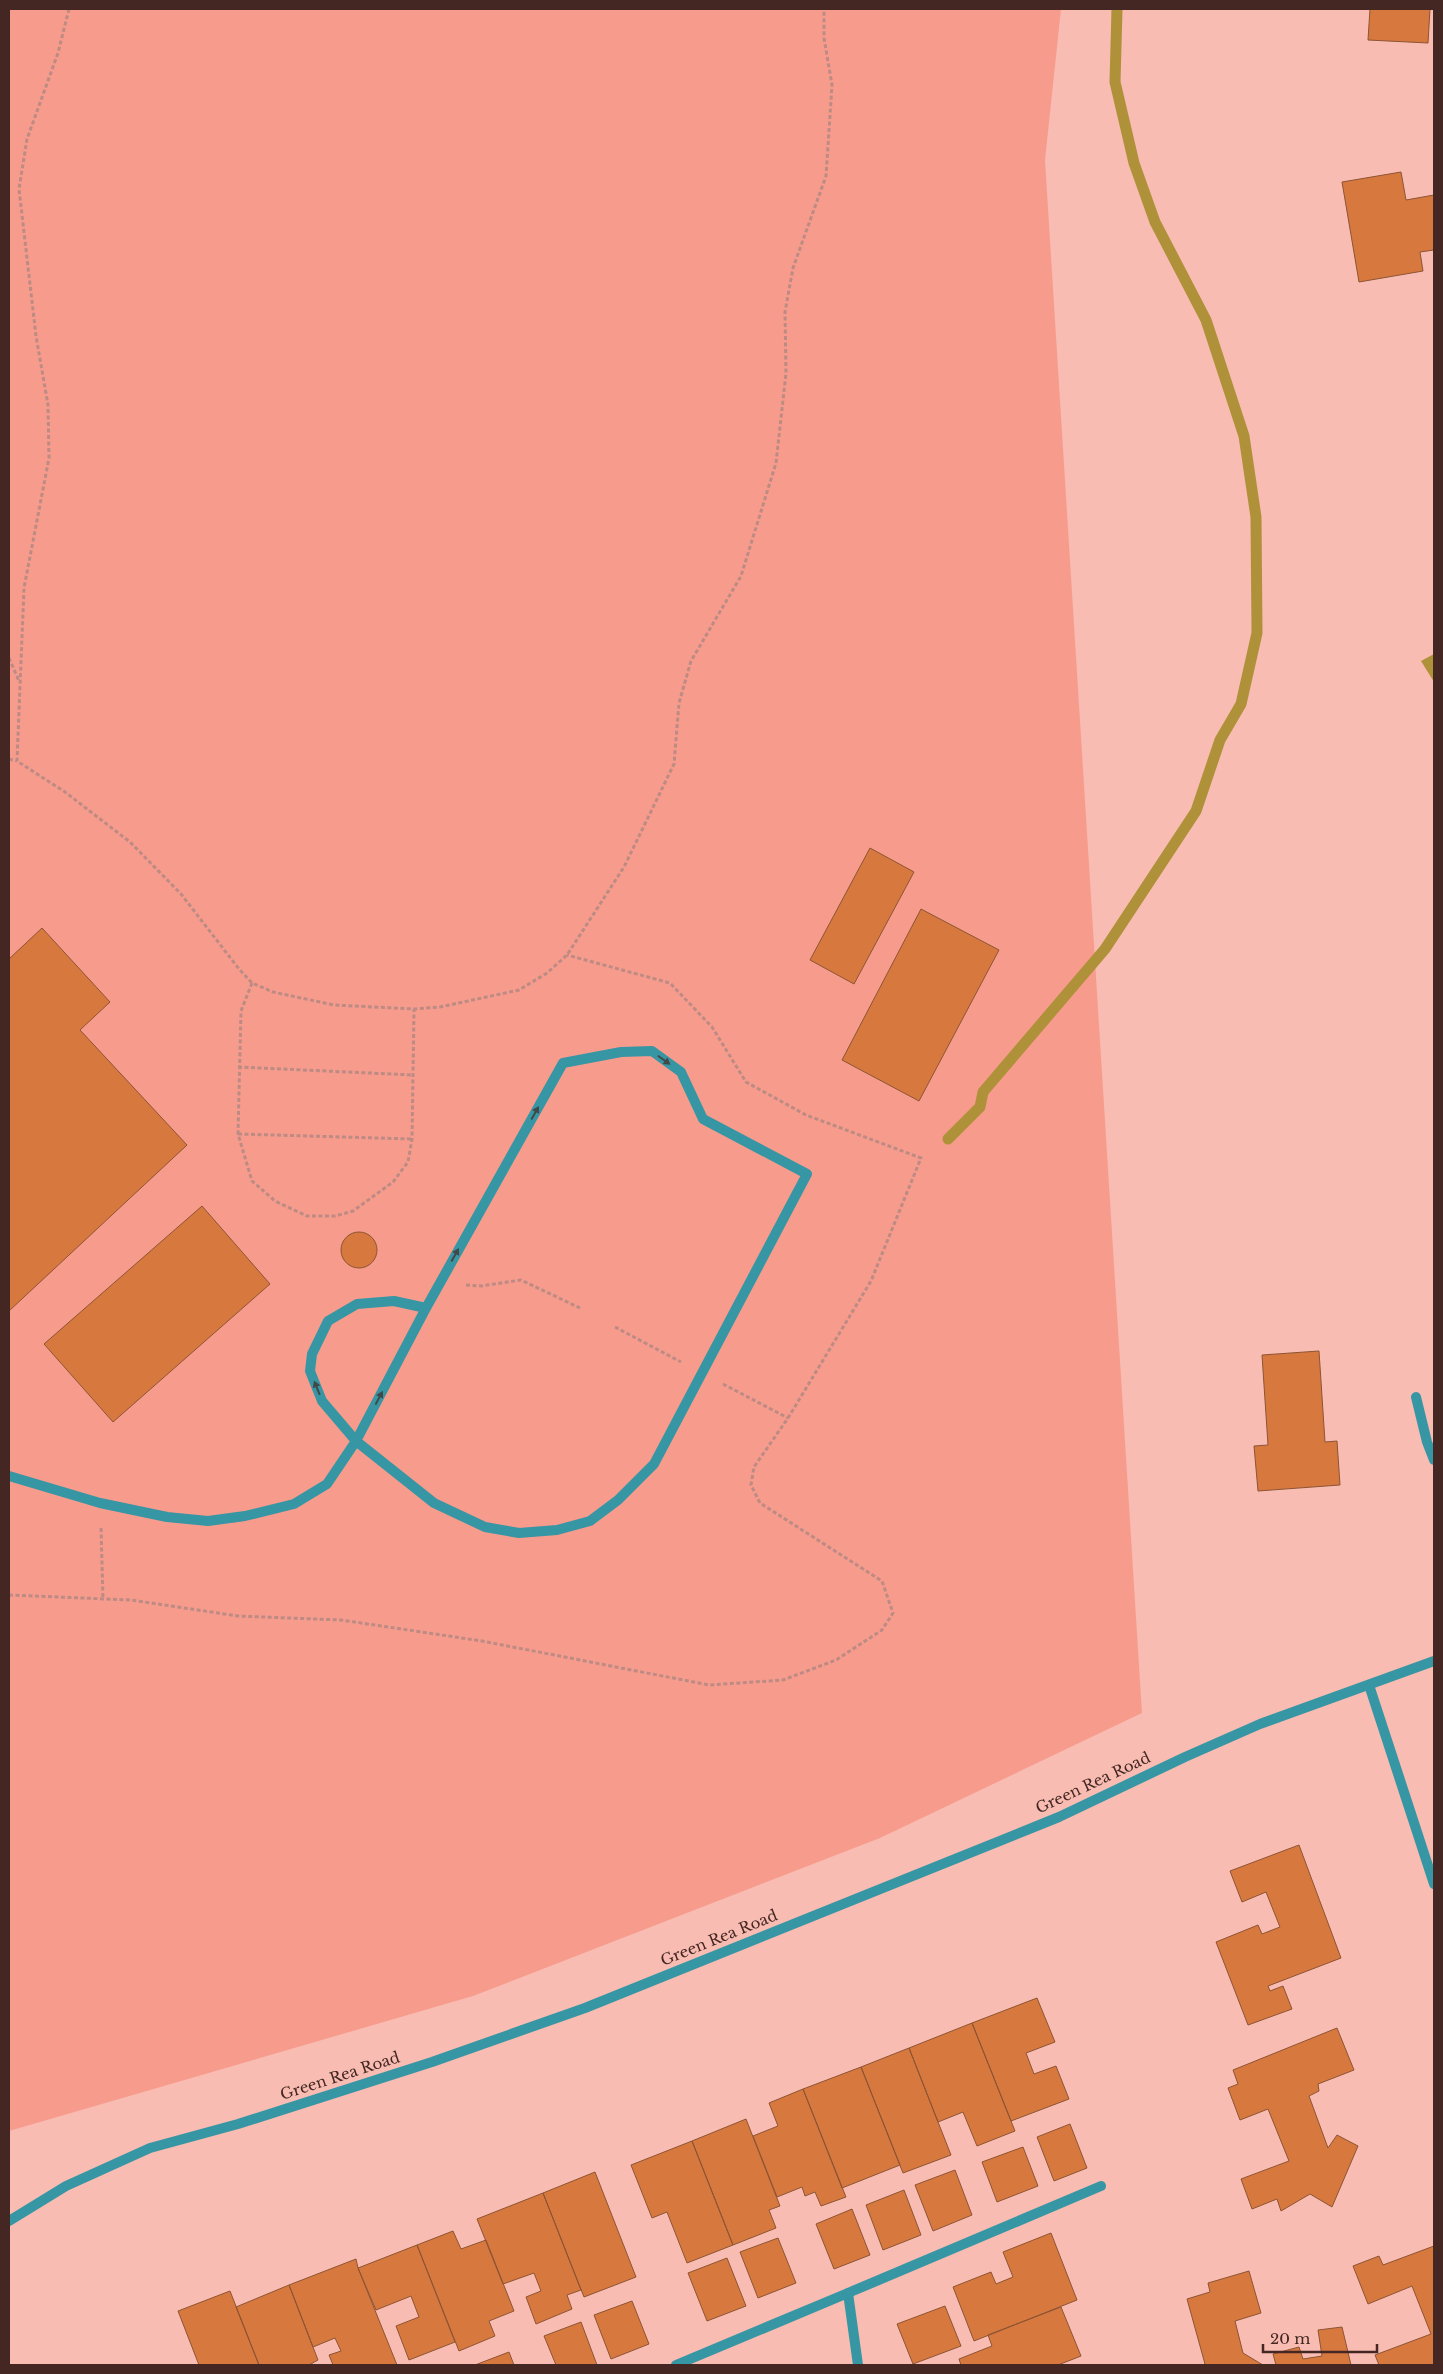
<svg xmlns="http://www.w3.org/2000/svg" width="1443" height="2374" viewBox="0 0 1443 2374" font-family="'Libre Baskerville',serif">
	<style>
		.green { fill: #f79c8d }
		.water { fill: #af9139 }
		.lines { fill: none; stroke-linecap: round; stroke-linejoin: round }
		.stream { stroke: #af9139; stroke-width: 11 }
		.building { fill: #d7783f; stroke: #8d5433 }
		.path { stroke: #bd8b83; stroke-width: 3; stroke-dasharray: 4 2.5; stroke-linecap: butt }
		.service { stroke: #3796a4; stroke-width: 10 }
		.minor { stroke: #3796a4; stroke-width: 10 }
		.oneway { fill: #404849 }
		.labels { text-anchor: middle; stroke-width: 4; stroke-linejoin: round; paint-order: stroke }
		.street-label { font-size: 15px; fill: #442722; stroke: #f8bcb2 }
	</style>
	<rect width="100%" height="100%" fill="#f8bcb2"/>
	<path class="green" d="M 9,9 L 1061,9 L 1045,160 L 1142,1713 L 880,1838 L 473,1996 L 9,2131 Z"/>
	<path class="water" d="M 1434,654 L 1434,682 L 1421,661 Z"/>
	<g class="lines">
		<path class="stream" d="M 948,1139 L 980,1107 L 983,1092 L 1105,949 L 1196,811 L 1220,740 L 1241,704 L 1257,633 L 1256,517 L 1244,436 L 1206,320 L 1155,222 L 1134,163 L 1115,82 L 1117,9"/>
	</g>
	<path class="building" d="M 1370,9 L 1430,9 L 1428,43 L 1368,40 Z
		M 1401,172 L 1406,200 L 1434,195 L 1434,250 L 1420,252 L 1423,271 L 1359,282 L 1342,182 Z
		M 870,848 L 914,872 L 854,984 L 810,960 Z
		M 921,909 L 999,950 L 919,1101 L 842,1060 Z
		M 42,928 L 110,1002 L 80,1030 L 187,1145 L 9,1311 L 9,959 Z
		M 202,1206 L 270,1284 L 113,1422 L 44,1344 Z
		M341 1250a18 18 0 1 1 36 0a18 18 0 1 1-36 0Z
		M 1319,1351 L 1325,1442 L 1337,1441 L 1340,1485 L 1258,1491 L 1254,1446 L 1268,1445 L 1262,1355 Z
		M 1299,1845 L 1341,1958 L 1268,1986 L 1270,1991 L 1283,1986 L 1292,2009 L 1248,2025 L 1216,1942 L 1258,1925 L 1262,1934 L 1280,1927 L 1266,1892 L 1242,1902 L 1230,1871 Z
		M 1037,1998 L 1055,2042 L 1026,2053 L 1034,2074 L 1056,2066 L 1069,2099 L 1011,2121 L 972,2023 Z
		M 972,2023 L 1015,2131 L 977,2146 L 963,2112 L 938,2122 L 909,2048 Z
		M 1337,2028 L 1354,2070 L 1318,2084 L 1319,2091 L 1309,2096 L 1328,2148 L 1337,2135 L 1358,2146 L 1332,2207 L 1310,2194 L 1281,2211 L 1277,2199 L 1252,2209 L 1241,2179 L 1289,2161 L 1268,2109 L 1240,2120 L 1228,2088 L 1238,2084 L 1233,2070 Z
		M 909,2048 L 951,2155 L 903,2173 L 861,2067 Z
		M 861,2067 L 900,2165 L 842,2188 L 803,2089 Z
		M 803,2089 L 846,2197 L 821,2206 L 815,2192 L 805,2196 L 802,2187 L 777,2197 L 753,2136 L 778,2126 L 769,2103 Z
		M 746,2119 L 780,2206 L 769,2210 L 776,2228 L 733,2245 L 692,2141 Z
		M 1070,2124 L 1087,2168 L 1054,2181 L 1037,2137 Z
		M 692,2141 L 733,2245 L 687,2263 L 667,2212 L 652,2218 L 631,2165 Z
		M 1023,2147 L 1038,2186 L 997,2202 L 982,2162 Z
		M 955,2170 L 972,2215 L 933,2231 L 915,2185 Z
		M 595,2172 L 636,2277 L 584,2297 L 543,2193 Z
		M 904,2190 L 921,2235 L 883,2250 L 866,2205 Z
		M 543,2193 L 581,2290 L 567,2295 L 572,2309 L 536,2324 L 526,2297 L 541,2291 L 534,2273 L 503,2284 L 477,2219 Z
		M 852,2209 L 870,2255 L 834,2269 L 816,2224 Z
		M 453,2231 L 461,2249 L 486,2240 L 514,2311 L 489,2321 L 495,2336 L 459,2351 L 417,2245 Z
		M 1051,2233 L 1077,2300 L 974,2341 L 953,2287 L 991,2272 L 996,2284 L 1013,2277 L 1003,2252 Z
		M 778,2238 L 796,2283 L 758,2298 L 740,2252 Z
		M 417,2245 L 455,2342 L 409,2360 L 396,2326 L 419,2317 L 411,2296 L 376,2310 L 358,2268 Z
		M 1434,2246 L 1434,2365 L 1379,2365 L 1375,2355 L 1431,2334 L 1412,2286 L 1368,2304 L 1353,2266 L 1379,2256 L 1383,2265 Z
		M 727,2258 L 746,2306 L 707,2321 L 688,2273 Z
		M 356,2259 L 358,2268 L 397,2365 L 333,2365 L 329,2355 L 341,2351 L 335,2338 L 313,2347 L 289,2285 Z
		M 1249,2271 L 1261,2313 L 1235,2321 L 1243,2353 L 1263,2365 L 1202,2365 L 1205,2364 L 1187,2299 L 1210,2292 L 1208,2283 Z
		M 289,2285 L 318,2360 L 309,2365 L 259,2365 L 236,2307 Z
		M 230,2291 L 259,2365 L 199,2365 L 178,2311 Z
		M 632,2301 L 649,2344 L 611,2359 L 594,2315 Z
		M 945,2306 L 961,2346 L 913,2364 L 897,2324 Z
		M 1061,2307 L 1081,2356 L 1058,2365 L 961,2365 L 959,2359 L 992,2346 L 988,2335 Z
		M 581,2322 L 597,2365 L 556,2365 L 544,2336 Z
		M 1342,2327 L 1351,2365 L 1276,2365 L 1273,2354 L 1299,2347 L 1303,2359 L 1322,2356 L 1318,2330 Z
		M 509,2352 L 514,2365 L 475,2365 Z"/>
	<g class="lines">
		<path class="path" d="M 69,9 L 58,53 L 27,139 L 19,189 L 36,336 L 48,405 L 49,458 L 24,588 L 17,761 L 65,792 L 130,842 L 181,894 L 239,969 L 252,983 L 273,992 L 334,1005 L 414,1009 L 440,1007 L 519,990 L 547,973 L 567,955 L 624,867 L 674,764 L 679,703 L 691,661 L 741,576 L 776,463 L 786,373 L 785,312 L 793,268 L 826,176 L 832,85 L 824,38 L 824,9
			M 9,658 L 19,681
			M 9,759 L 17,761
			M 252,983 L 241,1011 L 238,1134 L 252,1181 L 275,1201 L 307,1216 L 335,1216 L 353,1211 L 393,1182 L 408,1162 L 412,1139 L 414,1009
			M 238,1067 L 413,1075
			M 238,1134 L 412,1139
			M 466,1285 L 481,1286 L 521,1280 L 580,1308
			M 615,1327 L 681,1362
			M 723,1384 L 788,1418
			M 101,1528 L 103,1599
			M 9,1595 L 131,1600 L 238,1616 L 341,1620 L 482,1641 L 709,1685 L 783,1680 L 836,1660 L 882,1630 L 893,1613 L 882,1581 L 760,1503 L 751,1485 L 754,1467 L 788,1418 L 871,1281 L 921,1158 L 806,1115 L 746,1082 L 712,1027 L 670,983 L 567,955"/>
		<path class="service" d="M 1416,1397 L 1427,1442 L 1434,1460
			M 9,1476 L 100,1503 L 167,1517 L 208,1521 L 245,1516 L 294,1504 L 327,1484 L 356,1441 L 426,1308 L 563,1063 L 621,1052 L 652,1051 L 681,1072 L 703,1119 L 807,1174 L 654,1464 L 618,1500 L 590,1521 L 557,1530 L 519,1533 L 485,1527 L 434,1503 L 356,1441 L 322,1401 L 310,1371 L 312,1354 L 328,1321 L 357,1304 L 394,1301 L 426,1308
			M 848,2293 L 1101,2186"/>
		<path class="minor" d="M 1369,1685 L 1434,1884
			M 9,2221 L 66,2186 L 150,2148 L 238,2124 L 432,2062 L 585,2008 L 1059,1817 L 1185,1757 L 1260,1724 L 1434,1661
			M 676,2365 L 848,2293 L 858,2365"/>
	</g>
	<defs><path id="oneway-solid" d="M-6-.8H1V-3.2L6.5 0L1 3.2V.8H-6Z" transform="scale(1.25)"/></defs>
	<g class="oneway">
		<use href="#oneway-solid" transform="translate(664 1060) rotate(35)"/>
		<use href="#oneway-solid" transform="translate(535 1113) rotate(-61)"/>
		<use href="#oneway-solid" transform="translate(455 1255) rotate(-61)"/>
		<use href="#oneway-solid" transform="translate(317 1388) rotate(-112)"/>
		<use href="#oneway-solid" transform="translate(379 1398) rotate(-62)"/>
	</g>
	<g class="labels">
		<g class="street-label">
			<text transform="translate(1093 1783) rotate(-25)" y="5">Green Rea Road</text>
			<text transform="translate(719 1938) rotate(-22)" y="5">Green Rea Road</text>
			<text transform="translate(340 2076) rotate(-18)" y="5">Green Rea Road</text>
		</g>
	</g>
	<rect width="1443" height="2374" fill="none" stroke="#442722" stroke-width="20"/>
	<path d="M1263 2344v8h114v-8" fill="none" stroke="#442722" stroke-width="2.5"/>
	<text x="1270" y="2344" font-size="15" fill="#442722" stroke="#f8bcb2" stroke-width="4" paint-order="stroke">20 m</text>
</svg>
